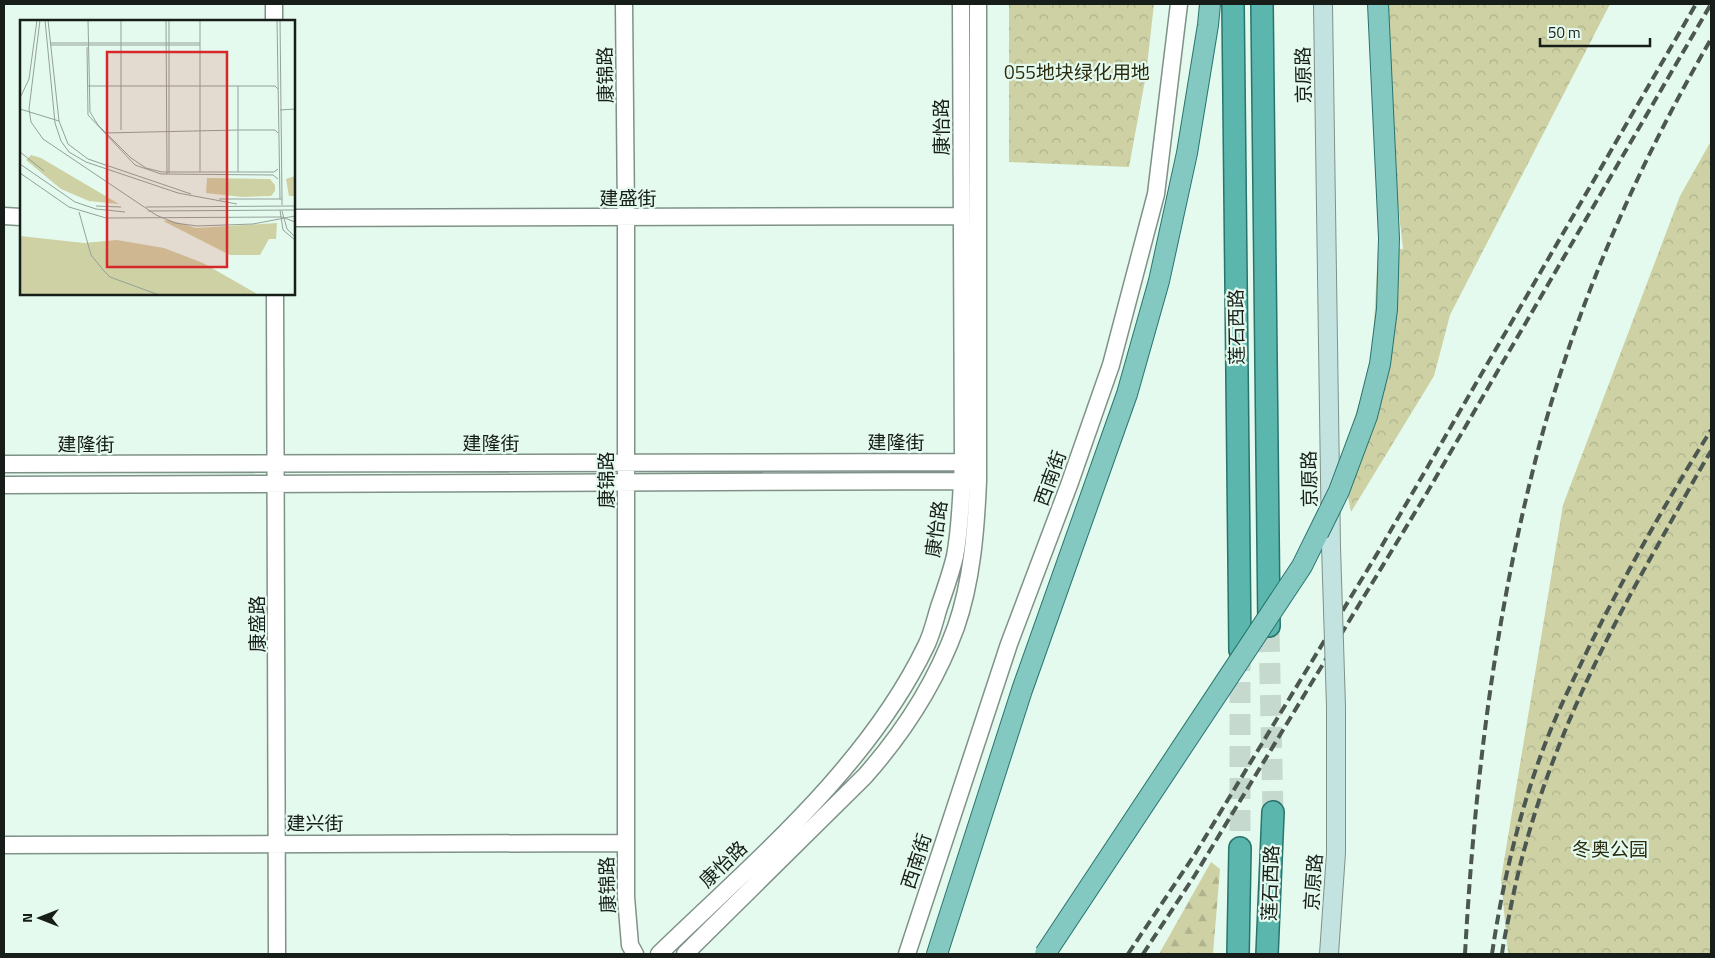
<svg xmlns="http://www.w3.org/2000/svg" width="1715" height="958" viewBox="0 0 1715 958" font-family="'Titillium Web','Noto Sans SC',sans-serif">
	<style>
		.forest { fill: url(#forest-firs) }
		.park { fill: url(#park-crowns) }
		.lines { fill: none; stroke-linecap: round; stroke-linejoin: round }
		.trunk-tunnel { stroke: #c6d9ce; stroke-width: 21; stroke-dasharray: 21 11; stroke-linecap: butt }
		.tertiary-casing { stroke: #7f9288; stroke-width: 19 }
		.secondary-casing { stroke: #7f9288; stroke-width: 20 }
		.primary-casing { stroke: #29746d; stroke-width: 22 }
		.trunk-casing { stroke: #29746d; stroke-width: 24 }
		.tertiary { stroke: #fff; stroke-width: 16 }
		.secondary { stroke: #c2e3e0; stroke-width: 18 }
		.primary { stroke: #84c8c2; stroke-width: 20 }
		.trunk { stroke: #5bb6ae; stroke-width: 21 }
		.rail { stroke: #4c5751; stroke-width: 4; stroke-dasharray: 10 5; stroke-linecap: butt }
		.secondary-bridge-casing { stroke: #7f9288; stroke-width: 20; stroke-linecap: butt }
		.primary-bridge-casing { stroke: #29746d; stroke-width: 22; stroke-linecap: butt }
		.secondary-bridge { stroke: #c2e3e0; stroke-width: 18 }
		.primary-bridge { stroke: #84c8c2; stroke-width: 20 }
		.labels { text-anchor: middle; stroke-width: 4.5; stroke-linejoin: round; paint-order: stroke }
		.park-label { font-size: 19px; fill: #2b2c0f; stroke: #e5faee }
		.street-label { font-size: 19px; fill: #171e1a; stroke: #e5faee }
		.inset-road { fill: none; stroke: #93a299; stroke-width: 1 }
		.view { fill: #d62828; fill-opacity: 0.15; stroke: #d62828; stroke-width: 2.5 }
		.inset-edge { fill: none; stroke: #171e1a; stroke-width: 2.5 }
	</style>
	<defs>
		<pattern id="forest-firs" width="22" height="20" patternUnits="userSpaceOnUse" patternTransform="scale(1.25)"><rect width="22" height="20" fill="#cdd1a4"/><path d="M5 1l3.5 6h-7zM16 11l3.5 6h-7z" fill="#afb38d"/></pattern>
		<pattern id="park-crowns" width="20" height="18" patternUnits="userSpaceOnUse" patternTransform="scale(1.25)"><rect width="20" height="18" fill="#cdd1a4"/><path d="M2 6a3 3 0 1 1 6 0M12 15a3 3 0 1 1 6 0" fill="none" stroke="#afb38d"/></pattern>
	</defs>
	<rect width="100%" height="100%" fill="#e5faee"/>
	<path class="forest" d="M 1211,862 L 1220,869 L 1213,954 L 1159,954 Z"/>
	<path class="park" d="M 1009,4 L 1154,4 L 1146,75 L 1129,167 L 1009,162 Z
		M 1376,4 L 1610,4 L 1450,315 L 1434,376 L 1351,512 L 1341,461 L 1372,362 L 1378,249 L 1403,249 Z
		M 1711,141 L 1711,954 L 1508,954 L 1501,879 L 1563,505 L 1680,196 Z"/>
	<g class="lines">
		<path class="trunk-tunnel" d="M 1269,631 L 1273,812
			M 1240,650 L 1240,848"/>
		<g class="tertiary-casing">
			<path id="tertiary" d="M 624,4 L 626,218 L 626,897 L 630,945 L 635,954
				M 274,21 L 274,4
				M 4,216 L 21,217
				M 294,218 L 962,216
				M 275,294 L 277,954
				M 4,464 L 974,462
				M 4,485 L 971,481
				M 4,845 L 626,843
				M 659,954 C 755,861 867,768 926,646 C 932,634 935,620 939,607 C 945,590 951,573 955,556 C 961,525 961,493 963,462 L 961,4
				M 685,954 L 865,776 C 903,733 936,682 956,627 C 972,581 976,529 978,481 L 978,4
				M 907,954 L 1009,644 L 1069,485 L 1111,365 L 1156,194 L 1179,4"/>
		</g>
		<g class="secondary-casing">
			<path id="secondary" d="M 1323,4 L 1331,546
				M 1329,954 L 1336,853 L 1336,707"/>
		</g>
		<g class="primary-casing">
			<path id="primary" d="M 937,954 L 1022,690 L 1127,394 L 1159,281 L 1187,153 L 1208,25 L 1210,4"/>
		</g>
		<g class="trunk-casing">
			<path id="trunk" d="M 1233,4 L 1240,650
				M 1262,4 L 1269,626
				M 1238,954 L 1240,848
				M 1267,954 L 1273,812"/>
		</g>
		<use href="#tertiary" class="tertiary"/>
		<use href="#secondary" class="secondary"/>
		<use href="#primary" class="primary"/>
		<use href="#trunk" class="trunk"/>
		<path class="rail" d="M 1128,954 L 1195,854 L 1380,549 L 1696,4
			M 1143,954 L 1195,875 L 1428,491 L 1711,4
			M 1465,954 C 1474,792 1493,631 1532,474 C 1569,321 1633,174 1711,39
			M 1492,954 C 1502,886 1518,817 1542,752 C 1556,714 1574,678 1592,641 C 1628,569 1668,499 1711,430
			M 1502,954 C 1504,938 1508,922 1511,906 C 1537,775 1593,659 1659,543 C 1676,513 1693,481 1711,451"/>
		<g class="secondary-bridge-casing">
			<path id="secondary-bridge" d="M 1331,546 L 1336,707"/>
		</g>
		<g class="primary-bridge-casing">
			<path id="primary-bridge" d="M 1045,954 L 1302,566 L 1339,491 L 1367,416 L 1380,364 L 1387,309 L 1389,238 L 1378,4"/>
		</g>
		<use href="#secondary-bridge" class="secondary-bridge"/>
		<use href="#primary-bridge" class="primary-bridge"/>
	</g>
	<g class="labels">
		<g class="park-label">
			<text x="1077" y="79">055地块绿化用地</text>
			<text x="1610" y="856">冬奥公园</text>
		</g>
		<g class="street-label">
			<text transform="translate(605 75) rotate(-91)" y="7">康锦路</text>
			<text transform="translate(1303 75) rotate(-91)" y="7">京原路</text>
			<text transform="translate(941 127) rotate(-90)" y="7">康怡路</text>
			<text x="628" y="205">建盛街</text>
			<text transform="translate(1236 327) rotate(-91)" y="7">莲石西路</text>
			<text x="896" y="449">建隆街</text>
			<text x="491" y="450">建隆街</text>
			<text x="86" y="451">建隆街</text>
			<text transform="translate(1050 478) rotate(-70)" y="7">西南街</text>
			<text transform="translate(1309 479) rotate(-91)" y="7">京原路</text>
			<text transform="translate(606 480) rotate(-90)" y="7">康锦路</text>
			<text transform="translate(936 529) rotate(-82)" y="7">康怡路</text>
			<text transform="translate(257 624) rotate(-90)" y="7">康盛路</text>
			<text x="315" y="830">建兴街</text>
			<text transform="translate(916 861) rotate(-72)" y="7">西南街</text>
			<text transform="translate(723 864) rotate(-44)" y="7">康怡路</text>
			<text transform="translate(1313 882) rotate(-86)" y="7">京原路</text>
			<text transform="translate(1270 883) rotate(-88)" y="7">莲石西路</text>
			<text transform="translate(607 885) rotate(-92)" y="7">康锦路</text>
		</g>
	</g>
	<g transform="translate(20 20)">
		<rect width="275" height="275" fill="#e5faee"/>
		<path d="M 11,135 L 21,138 L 99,184 L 69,181 L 41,169 L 6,140 Z" fill="#cdd1a4"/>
		<path d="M 275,156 L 275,176 L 269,176 L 266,159 ZM 187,158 L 250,159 L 255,165 L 255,171 L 251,176 L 222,177 L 186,173 ZM 149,200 L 176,208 L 257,203 L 256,219 L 249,219 L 240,235 L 210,235 L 143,201 ZM 0,216 L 64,223 L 97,220 L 144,228 L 183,243 L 239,275 L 0,275 Z" fill="#cdd1a4"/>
		<path class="inset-road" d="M 20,0 L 9,89 L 11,102 L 23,119 L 136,195 L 155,203 L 177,206 L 233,204 L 275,196M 25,0 L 35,103 L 41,121 L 49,132 L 66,142 L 158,173 L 217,184M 28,0 L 39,101 L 48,124 L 68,139 L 171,174M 68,0 L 70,92 L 78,105 L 111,138 L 126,148 L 142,152 L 254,152 L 258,149M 101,0 L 101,110M 146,0 L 147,154M 149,0 L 149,153M 180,0 L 180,152M 257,0 L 260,179M 260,0 L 262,179M 30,23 L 180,23M 31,25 L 180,25M 67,27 L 68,95 L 115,145 L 141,154 L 253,155 L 258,159M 68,66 L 255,66 L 258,69M 218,66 L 218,152M 0,78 L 9,59 L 17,0M 0,89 L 39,101M 260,90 L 275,89M 85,113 L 218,110 L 255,110 L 258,113M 0,132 L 24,151M 0,144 L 55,182 L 76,189 L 105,192M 0,153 L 49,187 L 86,198 L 262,197 L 275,202M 199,179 L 262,179 L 262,185M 76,186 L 101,187M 126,187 L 275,186M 260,190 L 263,210 L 275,220M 128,191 L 275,190M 262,191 L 267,209 L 275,217M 59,192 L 71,235 L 84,251 L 90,257 L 139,275"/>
		<path class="view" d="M 87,32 L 207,32 L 207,247 L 87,247 Z"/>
		<rect width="275" height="275" class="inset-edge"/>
	</g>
	<rect width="1715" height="958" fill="none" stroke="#171e1a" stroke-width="10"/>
	<g transform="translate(40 918) rotate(270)" stroke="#e5faee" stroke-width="4" paint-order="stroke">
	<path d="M0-4L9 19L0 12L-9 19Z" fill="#171e1a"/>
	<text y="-8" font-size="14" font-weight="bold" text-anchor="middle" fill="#171e1a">N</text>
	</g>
	<path d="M1540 38v8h110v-8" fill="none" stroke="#171e1a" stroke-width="2.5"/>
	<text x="1548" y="38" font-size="15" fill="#171e1a" stroke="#e5faee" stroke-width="4" paint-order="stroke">50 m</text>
</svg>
